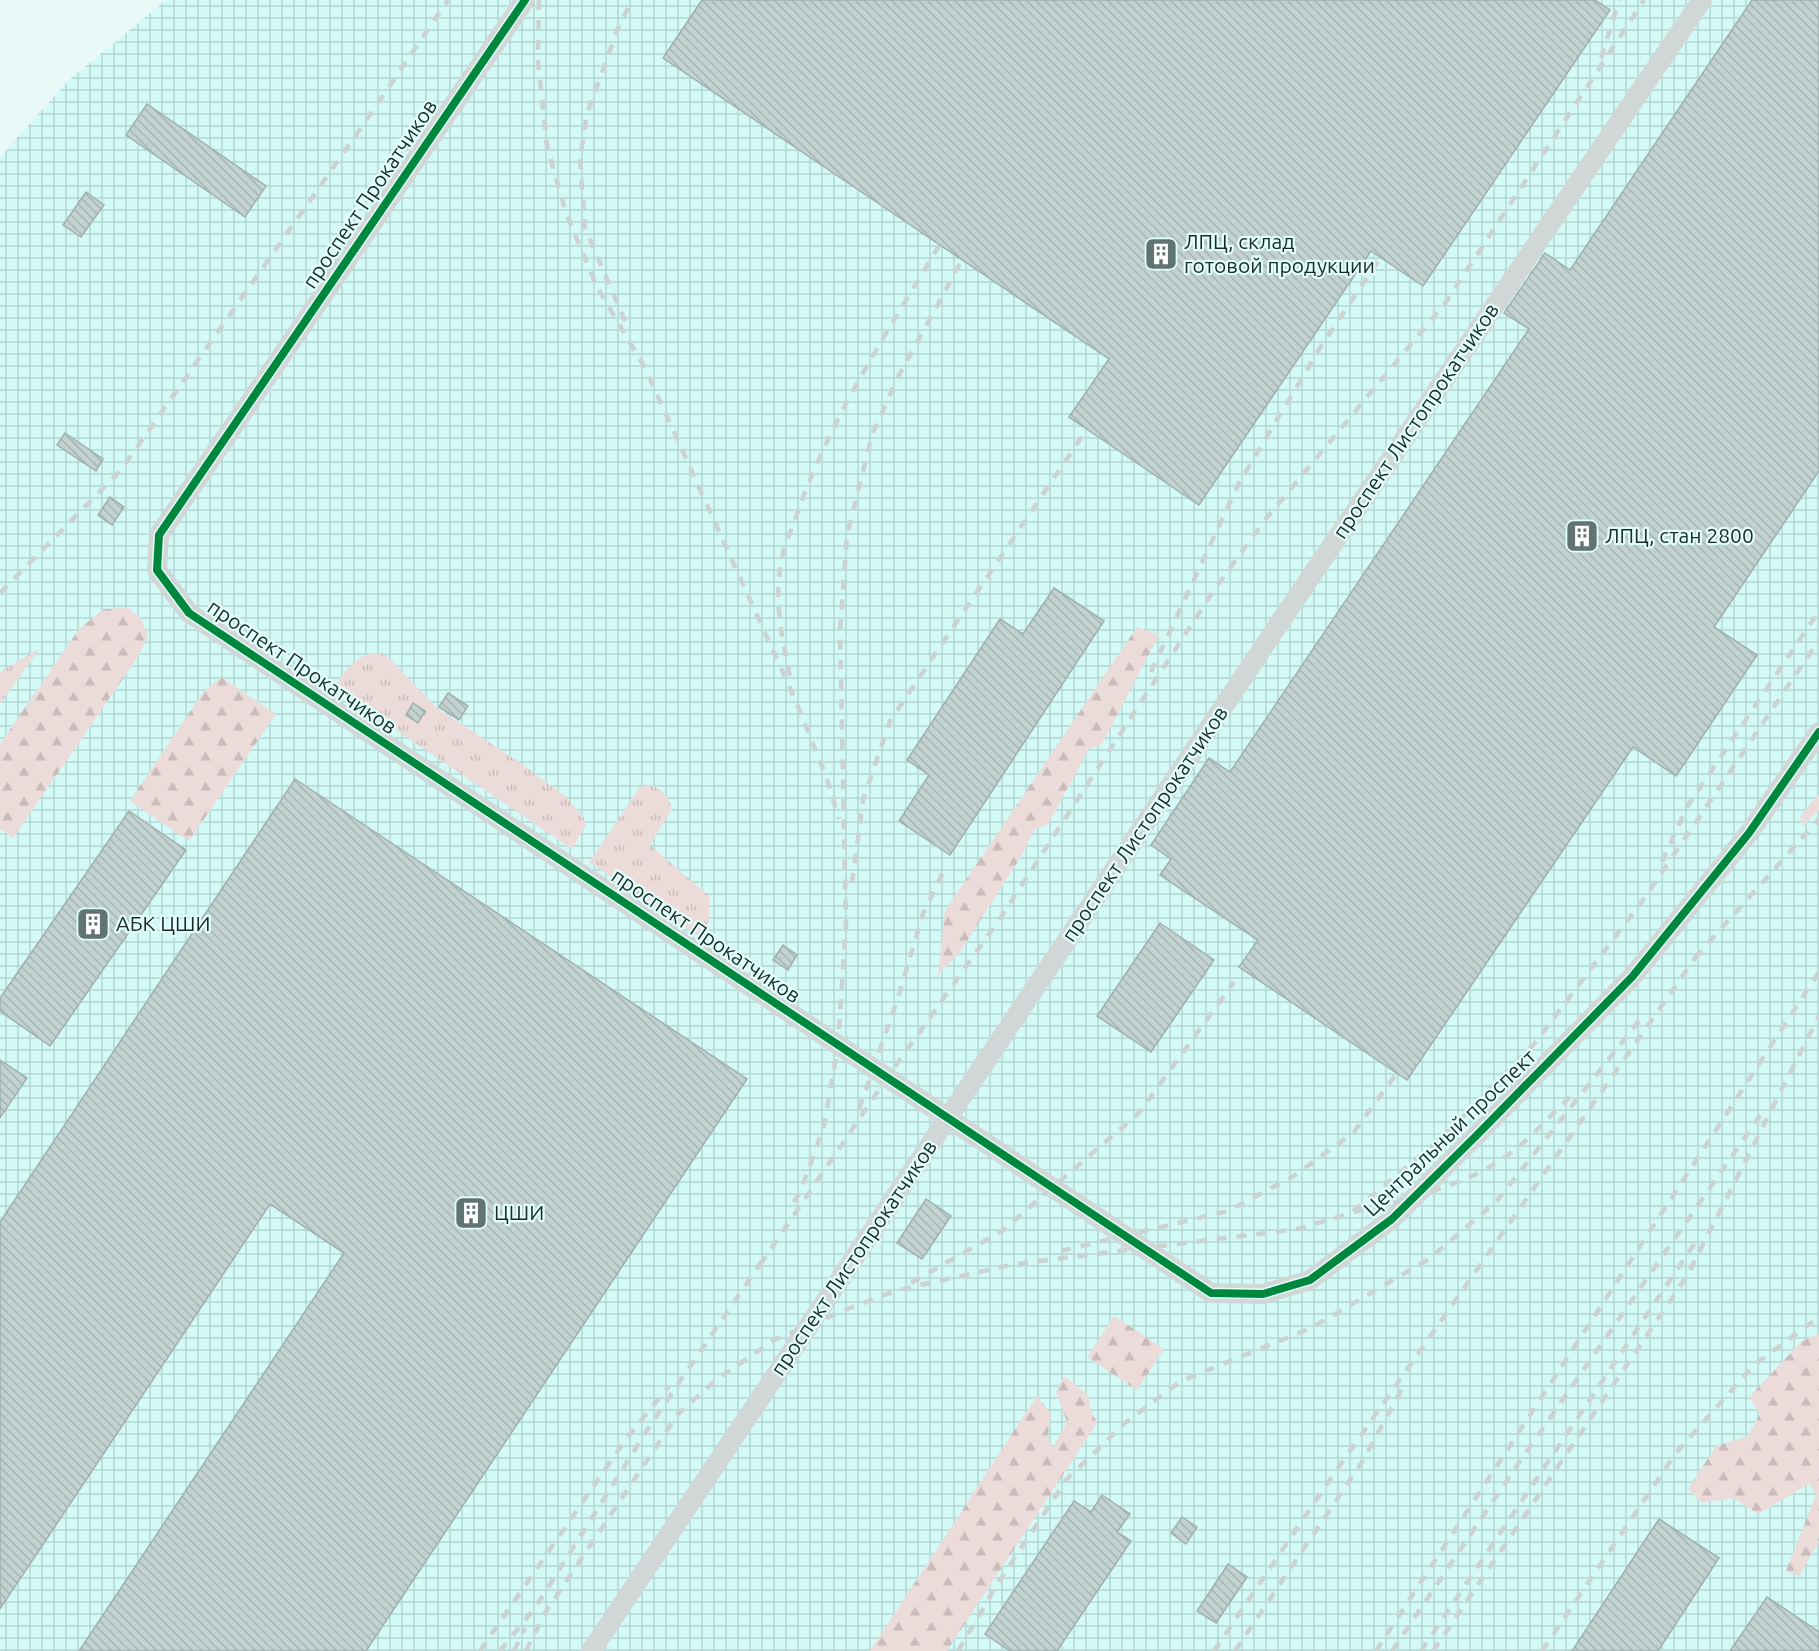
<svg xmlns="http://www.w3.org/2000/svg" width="1819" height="1651" viewBox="0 0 1819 1651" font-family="Ubuntu,sans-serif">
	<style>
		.industrial { fill: url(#industrial-grid) }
		.grass { fill: url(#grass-tufts) }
		.forest { fill: url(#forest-firs) }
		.building { fill: url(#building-back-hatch); stroke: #9fb0ae; stroke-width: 1.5 }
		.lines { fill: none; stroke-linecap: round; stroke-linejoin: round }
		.minor { stroke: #d1d6d6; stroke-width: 20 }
		.rail { stroke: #ccd1d1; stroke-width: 4.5; stroke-dasharray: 10 10; stroke-linecap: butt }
		.cycleway-casing { stroke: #e2fffc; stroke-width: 11 }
		.cycleway { stroke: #00873e; stroke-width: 8 }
		.labels { text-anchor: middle; stroke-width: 4.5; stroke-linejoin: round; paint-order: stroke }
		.street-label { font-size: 21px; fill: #182b2a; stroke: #e2fffc }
		.poi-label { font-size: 21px; fill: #182b2a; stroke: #e2fffc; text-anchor: start }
	</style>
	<defs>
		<pattern id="industrial-grid" width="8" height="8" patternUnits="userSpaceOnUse" patternTransform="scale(1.5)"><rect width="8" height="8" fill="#d3faf7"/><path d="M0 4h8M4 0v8" fill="none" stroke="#b4d6d4"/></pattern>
		<pattern id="grass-tufts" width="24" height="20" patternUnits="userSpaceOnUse" patternTransform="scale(1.5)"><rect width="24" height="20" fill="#ebdbd9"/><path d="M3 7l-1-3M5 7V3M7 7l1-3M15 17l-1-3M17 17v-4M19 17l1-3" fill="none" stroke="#c9bcba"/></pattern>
		<pattern id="forest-firs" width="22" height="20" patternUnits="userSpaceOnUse" patternTransform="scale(1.5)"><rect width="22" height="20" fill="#ebdbd9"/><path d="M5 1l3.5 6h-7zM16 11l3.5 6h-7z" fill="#c9bcba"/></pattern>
		<pattern id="building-back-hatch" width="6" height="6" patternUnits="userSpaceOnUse" patternTransform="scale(1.5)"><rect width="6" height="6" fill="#c2d2d0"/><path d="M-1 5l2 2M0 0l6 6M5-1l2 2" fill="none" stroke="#a6b4b3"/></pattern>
	</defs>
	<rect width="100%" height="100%" fill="#e8f9f7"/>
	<path class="industrial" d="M 166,0 L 1819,0 L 1819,1651 L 0,1651 L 0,157 L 68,81 Z"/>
	<path class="grass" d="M 40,648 L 0,704 L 0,672 Z
		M 371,653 L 386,655 L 438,709 L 519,762 L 564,795 L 583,816 L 586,825 L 572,849 L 334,688 C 344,672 352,659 371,653 Z
		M 650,785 C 663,790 668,796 672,809 L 650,845 L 709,896 L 709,922 L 701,938 L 589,862 L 640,787 Z"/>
	<path class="forest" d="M 128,608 L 141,618 L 148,636 L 138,657 L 13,838 L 0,829 L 0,744 L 79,629 L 104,609 Z
		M 1137,627 L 1159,635 L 1102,744 L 1089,749 L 1048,824 L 1034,830 L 1022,855 L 960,952 L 938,975 L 945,911 Z
		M 221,677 L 276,714 L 189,841 L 130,801 L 204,691 Z
		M 1819,794 L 1819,810 L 1803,826 L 1800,816 Z
		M 1114,1316 L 1164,1349 L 1137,1390 L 1087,1357 Z
		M 1819,1333 L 1819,1542 L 1799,1576 L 1786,1571 L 1816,1495 L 1809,1484 L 1758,1514 L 1733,1498 L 1702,1503 L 1688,1489 L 1716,1446 L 1748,1436 L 1760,1414 L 1749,1397 L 1801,1342 Z
		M 1064,1376 L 1088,1395 L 1090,1408 L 1097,1423 L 947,1651 L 870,1651 L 1037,1396 L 1051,1414 L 1048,1435 L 1052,1449 L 1067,1422 L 1056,1392 Z"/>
	<path class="building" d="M 702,0 L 1595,0 L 1610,10 L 1423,286 L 1371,251 L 1199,505 L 1069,417 L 1109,359 L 663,58 Z
		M 1752,0 L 1819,0 L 1819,471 L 1714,627 L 1757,655 L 1676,776 L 1633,747 L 1407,1080 L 1239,967 L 1258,940 L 1160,875 L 1171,859 L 1151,845 L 1209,758 L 1230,772 L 1529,329 L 1504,313 L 1545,253 L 1570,270 Z
		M 147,104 L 266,186 L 245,217 L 126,135 Z
		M 86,192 L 104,205 L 81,237 L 63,225 Z
		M 65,433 L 103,459 L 96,471 L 57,445 Z
		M 110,497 L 124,507 L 112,525 L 98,515 Z
		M 1054,588 L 1104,621 L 950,855 L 899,821 L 929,775 L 907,760 L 1000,619 L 1023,634 Z
		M 448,693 L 468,706 L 459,720 L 439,707 Z
		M 413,703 L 425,711 L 418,723 L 406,715 Z
		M 295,779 L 747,1079 L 366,1651 L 79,1651 L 344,1253 L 270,1204 L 0,1609 L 0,1222 Z
		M 129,811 L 186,850 L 50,1046 L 0,1011 L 0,998 Z
		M 1160,923 L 1214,960 L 1151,1052 L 1097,1016 Z
		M 783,945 L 797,955 L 788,970 L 773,960 Z
		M 0,1060 L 27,1078 L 0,1118 Z
		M 926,1199 L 951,1216 L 922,1259 L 897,1243 Z
		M 1102,1495 L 1130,1514 L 1117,1532 L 1131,1541 L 1057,1651 L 1010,1651 L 985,1634 L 1074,1501 L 1091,1512 Z
		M 1182,1517 L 1197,1527 L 1186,1544 L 1171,1533 Z
		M 1659,1519 L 1719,1558 L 1658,1651 L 1572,1651 Z
		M 1228,1564 L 1247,1577 L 1216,1623 L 1197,1611 Z
		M 1767,1597 L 1819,1632 L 1819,1651 L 1730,1651 Z"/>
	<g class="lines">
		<path class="minor" d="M 525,0 L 159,535 L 157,570 L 189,613 L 1211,1293 L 1263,1294 L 1310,1280 L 1392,1219 L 1477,1135 L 1632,977 L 1749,833 L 1819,732
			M 591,1651 L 1274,631 L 1702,0"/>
		<path class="rail" d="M 539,0 L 538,62 L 547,146 L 566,213 L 597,287 L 645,368 L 794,697 L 826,776 L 839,819
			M 1601,58 L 1619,0
			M 625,321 L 585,228 L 580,159 L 587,114 L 620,23 L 633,0
			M 0,593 L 121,470 L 363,125 L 448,0
			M 1151,672 L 1239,483 L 1320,348 L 1380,258
			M 790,676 C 782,638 774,602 781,563 C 783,548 790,534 795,520 C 828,421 887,333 940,244
			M 1662,862 L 1687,807 L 1819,611
			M 852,883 L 863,800 L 890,721 L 1087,429
			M 1695,958 L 1819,819
			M 859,1109 L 897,1001 L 923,914 L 946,866
			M 794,1202 L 801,1190 L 824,1126 L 838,1045 L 846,925 L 840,632 L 847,535 L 872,435 L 897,379 L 962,260
			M 1354,1212 C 1410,1198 1470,1186 1516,1149 C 1536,1132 1554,1112 1573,1094
			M 1061,1251 L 1228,1211 L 1294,1176 L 1354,1132 L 1397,1073
			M 760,1265 L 887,1078 L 999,920 L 1214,590 L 1265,520 L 1446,302 L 1644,0
			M 911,1283 L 1002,1231 L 1139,1113 L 1234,982
			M 480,1651 L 626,1439 L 669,1386
			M 500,1651 L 535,1608 L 653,1421 L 764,1258
			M 514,1651 L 525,1628
			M 526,1651 L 545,1613 L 678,1414 L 716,1380 L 774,1340 L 850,1308 L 898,1290 L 1015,1264 L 1298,1229 L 1351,1213 L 1443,1137 L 1534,1044 L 1646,896 L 1819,640
			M 958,1651 L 998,1583 L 1067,1479 L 1125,1423 L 1181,1381 L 1311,1328 L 1429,1259 L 1496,1202 L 1642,1017
			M 1214,1651 L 1329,1481 L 1700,951
			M 1235,1651 L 1362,1462 L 1403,1387
			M 1376,1651 L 1819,972
			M 1392,1651 L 1516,1467 L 1764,1110
			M 1421,1651 L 1697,1240
			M 1433,1651 L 1687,1276 L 1819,1016
			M 1542,1651 L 1676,1453 L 1753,1366 L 1819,1317"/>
		<g class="cycleway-casing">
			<path id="cycleway" d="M 525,0 L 159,535 L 157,570 L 189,613 L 1211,1293 L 1263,1294 L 1310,1280 L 1392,1219 L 1477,1135 L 1632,977 L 1749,833 L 1819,732"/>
		</g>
		<use href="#cycleway" class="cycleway"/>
	</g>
	<defs>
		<g id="building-square" transform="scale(1.725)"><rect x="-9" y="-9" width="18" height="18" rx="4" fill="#617372" stroke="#e2fffc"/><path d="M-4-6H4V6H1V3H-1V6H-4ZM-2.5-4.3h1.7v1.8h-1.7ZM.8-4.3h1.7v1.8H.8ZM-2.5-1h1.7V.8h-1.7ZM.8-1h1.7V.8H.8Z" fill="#fff"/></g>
	</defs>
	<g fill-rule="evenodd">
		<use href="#building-square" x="1161" y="254"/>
		<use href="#building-square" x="1582" y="536"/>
		<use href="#building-square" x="93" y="924"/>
		<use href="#building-square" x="471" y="1213"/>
	</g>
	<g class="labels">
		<g class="street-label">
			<text transform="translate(370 194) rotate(-56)" y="7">проспект Прокатчиков</text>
			<text transform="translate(1416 421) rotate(-56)" y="7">проспект Листопрокатчиков</text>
			<text transform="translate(302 667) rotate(34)" y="7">проспект Прокатчиков</text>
			<text transform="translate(1145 824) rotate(-56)" y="7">проспект Листопрокатчиков</text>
			<text transform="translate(706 936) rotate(34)" y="7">проспект Прокатчиков</text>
			<text transform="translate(1450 1133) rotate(-44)" y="7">Центральный проспект</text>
			<text transform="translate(854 1258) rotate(-56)" y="7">проспект Листопрокатчиков</text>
		</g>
		<g class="poi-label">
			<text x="1184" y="249">ЛПЦ, склад<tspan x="1184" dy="24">готовой продукции</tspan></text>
			<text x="1605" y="543">ЛПЦ, стан 2800</text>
			<text x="116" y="931">АБК ЦШИ</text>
			<text x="494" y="1220">ЦШИ</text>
		</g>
	</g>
</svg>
